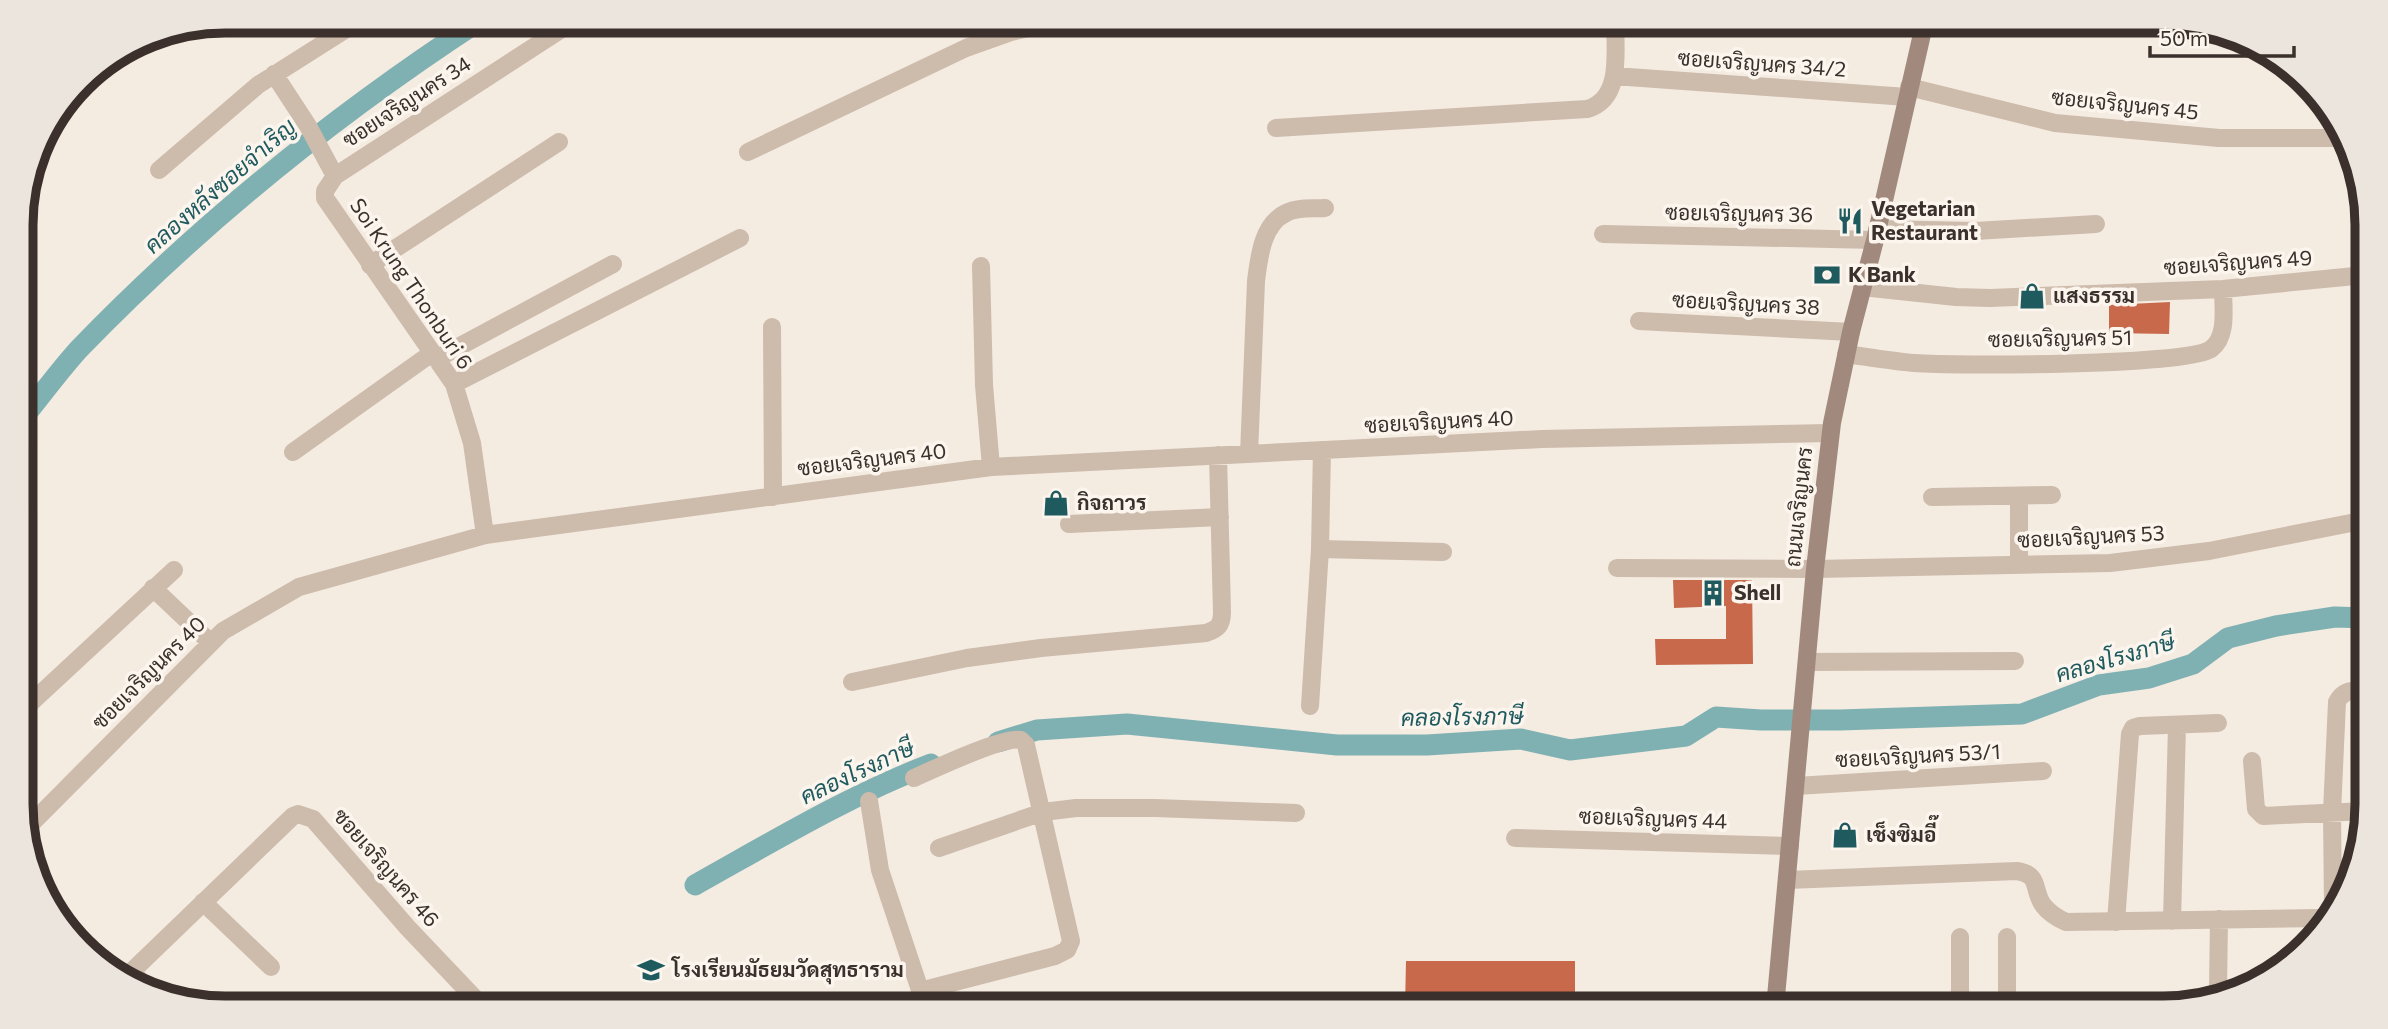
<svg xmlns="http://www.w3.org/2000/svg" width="2388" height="1029" viewBox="0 0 2388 1029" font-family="Commissioner,Sarabun,sans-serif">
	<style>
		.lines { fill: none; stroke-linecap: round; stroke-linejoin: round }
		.canal { stroke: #7fb0b2; stroke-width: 21 }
		.building { fill: #c8694b }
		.minor { stroke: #cdbbac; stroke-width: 18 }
		.secondary { stroke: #a18a7d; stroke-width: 18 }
		.labels { text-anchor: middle; stroke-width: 7; stroke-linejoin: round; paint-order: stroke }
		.street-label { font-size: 21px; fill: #3b302b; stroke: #fbf5ee }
		.poi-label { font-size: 21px; font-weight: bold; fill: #3b302b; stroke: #fbf5ee; text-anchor: start }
		.water-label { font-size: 23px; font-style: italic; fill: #1f5a5e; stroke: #fbf5ee }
		.rim { fill: none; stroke: #3b302b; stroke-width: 9 }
	</style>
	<rect width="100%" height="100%" fill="#f4ebe1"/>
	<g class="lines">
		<path class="canal" d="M 22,419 C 41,396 59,371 79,349 C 199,225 335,115 479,21
			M 998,742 L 1037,730 L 1127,724 L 1337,745 L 1427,745 L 1521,739 L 1570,750 L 1686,736 L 1716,717 L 1761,720 L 1840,720 L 2022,714 L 2099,685 L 2149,678 L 2193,664 L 2228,638 L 2276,626 L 2335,617 L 2366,618
			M 695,885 C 772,842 848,796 931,764"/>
	</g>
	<path class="building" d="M 2170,302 L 2169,334 L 2109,333 L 2109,305 Z
		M 1673,580 L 1752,580 L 1753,664 L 1656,665 L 1655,639 L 1726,639 L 1726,606 L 1674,608 Z
		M 1406,961 L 1575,961 L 1575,1008 L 1405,1008 Z"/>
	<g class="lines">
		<path class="minor" d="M 274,74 L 308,126 L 335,176 L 325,191 L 325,198 L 454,384 L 472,443 L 485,535
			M 1614,76 L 1907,97
			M 1909,87 L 2055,123 L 2219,138 L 2340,138
			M 1276,128 L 1587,109 C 1623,99 1615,51 1615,21
			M 748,152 L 966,48 L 1011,32 L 1059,21
			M 159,170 L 258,85 L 359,21
			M 335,176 L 574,21
			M 1877,229 L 1975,231 L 2096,224
			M 1603,234 L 1875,240
			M 370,265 L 559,142
			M 981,266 L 984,385 L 991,467
			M 1862,287 L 1956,297 L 1990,298 L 2223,289 L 2365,275
			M 1639,321 L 1851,332
			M 772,327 L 773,497
			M 1846,354 C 1868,357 1891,361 1914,363 C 1955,366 2188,366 2211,349 C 2228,337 2223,308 2223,289
			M 436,359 L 613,264
			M 454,384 L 740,238
			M 293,452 L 432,353
			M 1249,454 L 1256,281 C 1259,258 1262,224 1286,213 C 1297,207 1312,209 1325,208
			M 1932,497 L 2052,495
			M 1069,524 L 1220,517
			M 1320,549 L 1443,552
			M 2019,565 L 2019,497
			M 1617,568 L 1815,569 L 2110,563 L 2209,551 L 2366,520
			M 153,588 L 210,642
			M 1807,662 L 2015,661
			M 852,682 L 967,658 L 1041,648 L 1206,633 C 1218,629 1222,625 1222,612 L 1218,455
			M 1310,706 L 1320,549 L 1322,450
			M 23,710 L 174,570
			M 2252,761 L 2256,809 L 2263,816 L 2365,811
			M 914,778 C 934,769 1004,736 1021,740 L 1026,745 L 1071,941 L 1067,950 L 1055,956 L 920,991
			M 1796,786 L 2043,771
			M 869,801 L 880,870 L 926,1008
			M 23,832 L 223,631 L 299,587 L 485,535 L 991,467 L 1542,439 L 1830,433
			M 1515,838 L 1790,846
			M 939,848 L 1043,812 L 1076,808 L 1155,808 L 1296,813
			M 1787,880 L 2017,871 C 2041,875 2032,889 2043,905 C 2049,913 2057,918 2066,922 L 2323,918
			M 203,902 L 271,967
			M 2333,906 L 2332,812 L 2337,702 C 2344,689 2353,691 2367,690
			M 2172,921 L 2177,725
			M 2116,922 L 2130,734 L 2133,728 L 2140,726 L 2218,723
			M 2007,937 L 2007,1008
			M 131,972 L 155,994
			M 127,976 L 293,816 L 298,814 L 313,819 L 408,928 L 484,1008
			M 2218,991 L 2219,919
			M 1960,1008 L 1960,937"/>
		<path class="secondary" d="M 1775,1008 L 1815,569 L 1832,423 L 1851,332 L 1875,240 L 1925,21"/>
	</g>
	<defs>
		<g id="restaurant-bare" transform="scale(2.1)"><path d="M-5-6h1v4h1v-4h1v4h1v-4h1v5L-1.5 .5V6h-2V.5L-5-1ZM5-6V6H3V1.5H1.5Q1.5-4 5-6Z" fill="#1f5a5e" stroke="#fbf5ee" stroke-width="2.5" paint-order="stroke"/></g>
		<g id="bank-bare" transform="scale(2.1)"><path d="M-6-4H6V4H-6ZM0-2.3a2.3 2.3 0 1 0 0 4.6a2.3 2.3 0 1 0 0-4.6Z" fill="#1f5a5e" stroke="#fbf5ee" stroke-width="2.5" paint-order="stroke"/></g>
		<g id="shop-bare" transform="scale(2.1)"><path d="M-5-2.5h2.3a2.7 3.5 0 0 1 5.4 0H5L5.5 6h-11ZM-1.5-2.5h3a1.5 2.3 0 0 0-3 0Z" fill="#1f5a5e" stroke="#fbf5ee" stroke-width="2.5" paint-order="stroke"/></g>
		<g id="building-bare" transform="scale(2.1)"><path d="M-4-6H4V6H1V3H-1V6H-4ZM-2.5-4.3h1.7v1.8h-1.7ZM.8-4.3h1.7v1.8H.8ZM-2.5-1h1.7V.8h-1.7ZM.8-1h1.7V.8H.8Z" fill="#1f5a5e" stroke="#fbf5ee" stroke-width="2.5" paint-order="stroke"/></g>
		<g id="school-bare" transform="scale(2.1)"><path d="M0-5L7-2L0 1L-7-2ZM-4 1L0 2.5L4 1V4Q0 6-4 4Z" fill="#1f5a5e" stroke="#fbf5ee" stroke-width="2.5" paint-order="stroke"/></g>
	</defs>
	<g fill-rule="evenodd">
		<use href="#restaurant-bare" x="1850" y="221"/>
		<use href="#bank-bare" x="1827" y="275"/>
		<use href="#shop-bare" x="2032" y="296"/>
		<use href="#shop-bare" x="1056" y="503"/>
		<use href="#building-bare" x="1713" y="593"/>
		<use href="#shop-bare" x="1845" y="835"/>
		<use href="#school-bare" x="651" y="970"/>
	</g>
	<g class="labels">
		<g class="street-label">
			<text transform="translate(1762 64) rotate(4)" y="7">ซอยเจริญนคร 34/2</text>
			<text transform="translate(407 102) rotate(-33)" y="7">ซอยเจริญนคร 34</text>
			<text transform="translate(2125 105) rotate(6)" y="7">ซอยเจริญนคร 45</text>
			<text transform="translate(1739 214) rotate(1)" y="7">ซอยเจริญนคร 36</text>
			<text transform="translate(2238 263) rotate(-4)" y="7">ซอยเจริญนคร 49</text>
			<text transform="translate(411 284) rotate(56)" y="7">Soi Krung Thonburi 6</text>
			<text transform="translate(1746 304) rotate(3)" y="7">ซอยเจริญนคร 38</text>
			<text transform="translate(2060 339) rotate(-1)" y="7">ซอยเจริญนคร 51</text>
			<text transform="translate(1439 422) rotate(-3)" y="7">ซอยเจริญนคร 40</text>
			<text transform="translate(872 460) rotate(-7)" y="7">ซอยเจริญนคร 40</text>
			<text transform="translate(1799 507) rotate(-84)" y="7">ถนนเจริญนคร</text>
			<text transform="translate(2091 537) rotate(-3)" y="7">ซอยเจริญนคร 53</text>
			<text transform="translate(149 673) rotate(-45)" y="7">ซอยเจริญนคร 40</text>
			<text transform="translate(1918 756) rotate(-3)" y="7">ซอยเจริญนคร 53/1</text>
			<text transform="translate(1653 819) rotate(2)" y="7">ซอยเจริญนคร 44</text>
			<text transform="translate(386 868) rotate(49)" y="7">ซอยเจริญนคร 46</text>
		</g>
		<g class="poi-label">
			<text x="1871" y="216">Vegetarian<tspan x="1871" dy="24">Restaurant</tspan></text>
			<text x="1848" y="282">K Bank</text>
			<text x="2053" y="303">แสงธรรม</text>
			<text x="1077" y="510">กิจถาวร</text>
			<text x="1734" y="600">Shell</text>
			<text x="1866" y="842">เช็งซิมอี๊</text>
			<text x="672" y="977">โรงเรียนมัธยมวัดสุทธาราม</text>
		</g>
		<g class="water-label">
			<text transform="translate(220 186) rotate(-41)" y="8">คลองหลังซอยจำเริญ</text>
			<text transform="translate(2115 658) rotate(-16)" y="8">คลองโรงภาษี</text>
			<text transform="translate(1462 717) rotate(-1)" y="8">คลองโรงภาษี</text>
			<text transform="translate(857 772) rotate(-25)" y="8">คลองโรงภาษี</text>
		</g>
	</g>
	<path d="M0 0H2388V1029H0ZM225 33H2163A192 192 0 0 1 2355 225V804A192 192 0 0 1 2163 996H225A192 192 0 0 1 33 804V225A192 192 0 0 1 225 33Z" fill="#ece5de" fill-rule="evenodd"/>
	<path class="rim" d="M225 33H2163A192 192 0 0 1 2355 225V804A192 192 0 0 1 2163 996H225A192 192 0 0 1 33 804V225A192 192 0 0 1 225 33Z"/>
	<path d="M2150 46v10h144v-10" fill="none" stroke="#3b302b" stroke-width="3.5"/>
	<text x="2160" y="46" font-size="21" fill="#3b302b" stroke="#fbf5ee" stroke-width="5" paint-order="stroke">50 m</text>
</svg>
